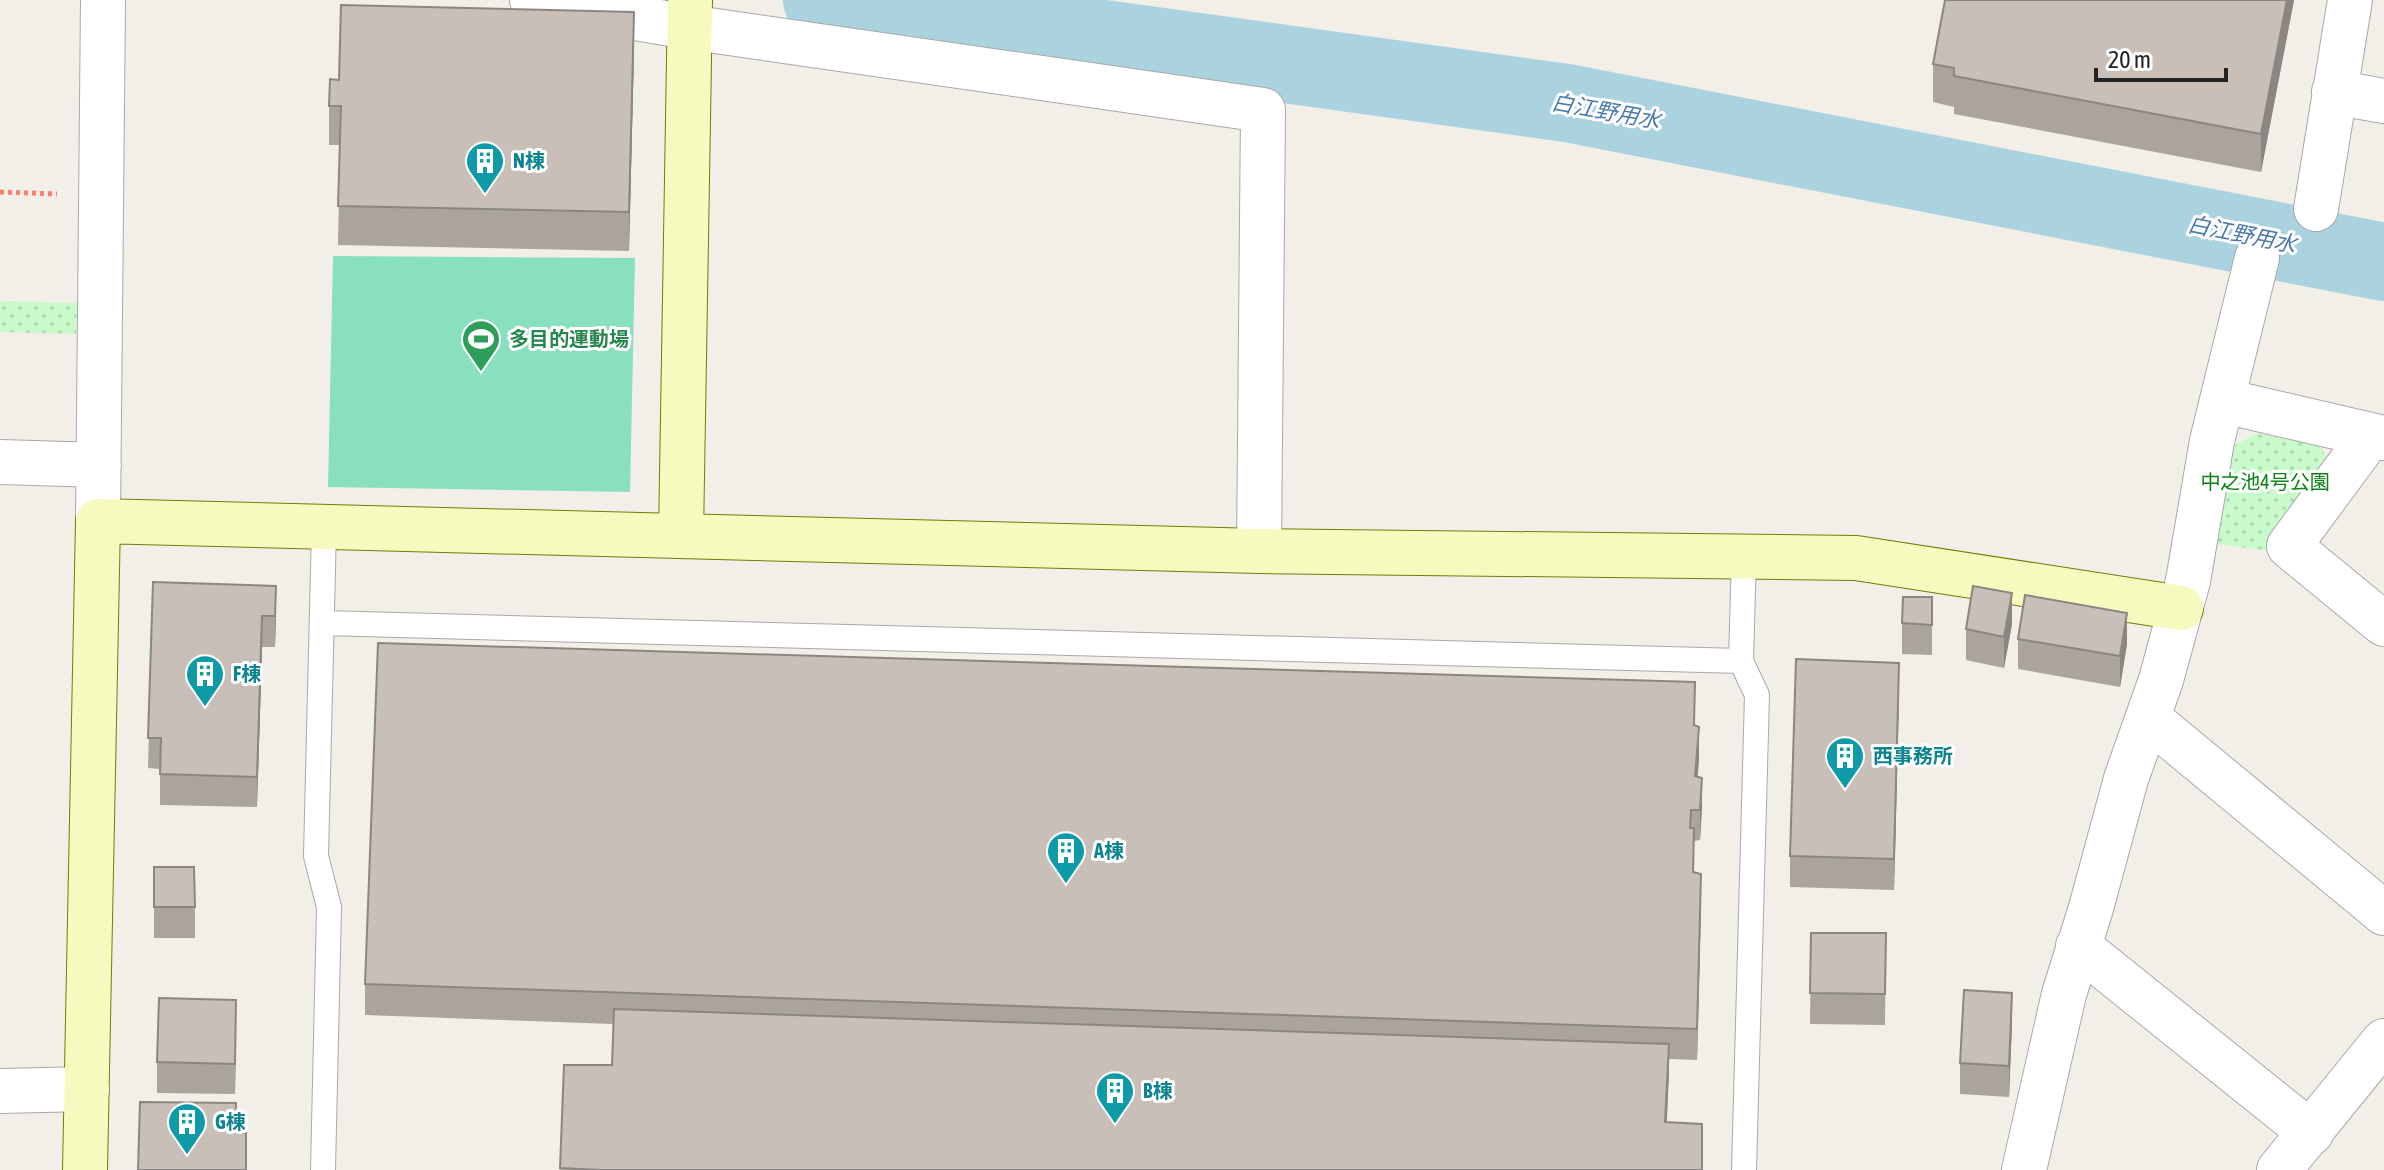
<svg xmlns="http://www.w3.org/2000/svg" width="2384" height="1170" viewBox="0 0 2384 1170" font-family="'Asap Condensed','Noto Sans JP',sans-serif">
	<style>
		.park { fill: url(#park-dots) }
		.pitch { fill: #88e0be }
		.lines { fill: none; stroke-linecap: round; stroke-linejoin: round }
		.river { stroke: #aad3df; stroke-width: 78 }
		.lane-casing { stroke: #a9a9a9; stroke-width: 26 }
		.street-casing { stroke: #a9a9a9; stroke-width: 46 }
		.secondary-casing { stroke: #707d05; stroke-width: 46 }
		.path { stroke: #fa8072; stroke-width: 5; stroke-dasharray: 4 4; stroke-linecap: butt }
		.lane { stroke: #fff; stroke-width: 24 }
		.street { stroke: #fff; stroke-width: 44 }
		.secondary { stroke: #f7fabf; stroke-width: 44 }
		.wall { fill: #aba49e }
		.shaded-wall { fill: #8b8681 }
		.building { fill: #c7bfb8; stroke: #8b8681; stroke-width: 2 }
		.labels { text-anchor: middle; stroke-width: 6; stroke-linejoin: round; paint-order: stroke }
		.culture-label { font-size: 20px; font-weight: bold; fill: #0d838f; stroke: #fff; text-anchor: start }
		.leisure-label { font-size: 20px; font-weight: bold; fill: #27864d; stroke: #fff; text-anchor: start }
		.park-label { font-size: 20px; fill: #0c8416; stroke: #fff }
		.water-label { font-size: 22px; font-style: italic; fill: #4a7aab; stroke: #fff }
	</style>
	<defs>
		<pattern id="park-dots" width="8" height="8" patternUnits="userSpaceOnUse" patternTransform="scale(2)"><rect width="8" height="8" fill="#c8facc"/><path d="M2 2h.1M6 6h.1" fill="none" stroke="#acd6af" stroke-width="1.8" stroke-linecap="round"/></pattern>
	</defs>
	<rect width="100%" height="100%" fill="#f2efe9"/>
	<path class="park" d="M 0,301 L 77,303 L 76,334 L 0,332 Z
		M 2256,433 L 2321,446 L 2331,471 L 2271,551 L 2209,543 L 2224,452 Z"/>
	<path class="pitch" d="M 333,256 L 635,258 L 630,492 L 328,487 Z"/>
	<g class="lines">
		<path class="river" d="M 822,0 L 1567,103 L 2384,262"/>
		<g class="lane-casing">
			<path id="lane" d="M 323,623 L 1741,661
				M 323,1170 L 329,907 L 316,856 L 324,528
				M 1744,1170 L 1757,695 L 1741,661 L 1744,556"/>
		</g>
		<g class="street-casing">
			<path id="street" d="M 532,0 L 688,27 L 1263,110 L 1259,551
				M 2334,92 L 2384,101
				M 2316,209 L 2350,0
				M 2224,401 L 2384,438
				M 2371,435 L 2289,546 L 2384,624
				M 0,462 L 99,465
				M 98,521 L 103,0
				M 2148,718 L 2384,913
				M 2078,946 L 2311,1133
				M 0,1091 L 87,1089
				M 2024,1170 L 2064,994 L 2091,908 L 2126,779 L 2161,680 L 2188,581 L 2212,441 L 2257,258
				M 2279,1170 L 2384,1041"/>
		</g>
		<g class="secondary-casing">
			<path id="secondary" d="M 681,536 L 690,0
				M 85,1170 L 98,521 L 1259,551 L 1856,558 L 2181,608"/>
		</g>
		<path class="path" d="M 0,192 L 57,194"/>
		<use href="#lane" class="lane"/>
		<use href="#street" class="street"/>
		<use href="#secondary" class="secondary"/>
	</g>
	<path class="wall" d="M 2294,0 L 2261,172 L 1954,114 L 1954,107 L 1933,102 L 1933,64 Z
		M 634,50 L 629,251 L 338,245 L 340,145 L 329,145 L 329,106 L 339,80 Z
		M 153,582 L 276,617 L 275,647 L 262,647 L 257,807 L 160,805 L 160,769 L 148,768 Z
		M 1932,597 L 1932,655 L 1902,654 L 1902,623 Z
		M 2012,624 L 2004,668 L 1966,660 L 1966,629 Z
		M 2018,639 L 2127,644 L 2120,687 L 2018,669 Z
		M 1899,694 L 1894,890 L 1790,887 L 1790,856 Z
		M 1695,726 L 1699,758 L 1698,776 L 1702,808 L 1700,840 L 1694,841 L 1694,872 L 1701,905 L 1697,1060 L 1669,1059 L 1667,1122 L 1702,1170 L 560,1170 L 564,1065 L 612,1065 L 613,1024 L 365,1015 L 365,984 Z
		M 154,867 L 195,907 L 195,938 L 154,938 Z
		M 1811,933 L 1886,933 L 1885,1025 L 1810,1024 Z
		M 2012,1023 L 2009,1097 L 1960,1094 L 1960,1063 Z
		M 236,1031 L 235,1094 L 157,1093 L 157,1062 Z"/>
	<path class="shaded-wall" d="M 2287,0 L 2294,0 L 2261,172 L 2261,134 Z
		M 634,12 L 634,50 L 629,251 L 629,212 Z
		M 276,586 L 276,617 L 275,647 L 275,616 Z
		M 2012,593 L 2012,624 L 2004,668 L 2004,637 Z
		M 2127,613 L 2127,644 L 2120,687 L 2120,656 Z
		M 262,616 L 262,647 L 257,807 L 257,777 Z
		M 1899,663 L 1899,694 L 1894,890 L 1894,859 Z
		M 1699,727 L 1699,758 L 1695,806 L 1695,776 Z
		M 1702,778 L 1702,808 L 1700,840 L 1700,810 Z
		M 1701,874 L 1701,905 L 1697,1060 L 1697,1029 Z
		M 2012,993 L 2012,1023 L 2009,1097 L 2009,1066 Z
		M 236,1000 L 236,1031 L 235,1094 L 235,1064 Z
		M 1669,1044 L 1669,1075 L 1665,1153 L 1665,1122 Z"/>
	<path class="building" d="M 1945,0 L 2287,0 L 2261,134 L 1954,76 L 1954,68 L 1933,64 Z
		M 341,5 L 634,12 L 629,212 L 338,206 L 341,106 L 329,106 L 330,79 L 339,80 Z
		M 153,582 L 276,586 L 275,616 L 262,616 L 257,777 L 160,774 L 161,738 L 148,738 Z
		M 1973,586 L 2012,593 L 2004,637 L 1966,629 Z
		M 2025,595 L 2127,613 L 2120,656 L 2018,639 Z
		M 1903,597 L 1932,597 L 1932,625 L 1902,623 Z
		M 378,643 L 1695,682 L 1694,725 L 1699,727 L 1695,776 L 1702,778 L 1700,810 L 1691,810 L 1690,828 L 1694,828 L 1693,872 L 1701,874 L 1697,1029 L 365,984 Z
		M 1796,659 L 1899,663 L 1894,859 L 1790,856 Z
		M 154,867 L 194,867 L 195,907 L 154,907 Z
		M 1811,933 L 1886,933 L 1885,994 L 1810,993 Z
		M 1964,990 L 2012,993 L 2009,1066 L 1960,1063 Z
		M 159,998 L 236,1000 L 235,1064 L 157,1062 Z
		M 614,1009 L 1669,1044 L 1665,1122 L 1702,1124 L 1702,1170 L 602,1170 L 560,1168 L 564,1065 L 612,1065 Z
		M 140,1102 L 236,1103 L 235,1133 L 246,1133 L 246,1170 L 138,1170 Z"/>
	<defs>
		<g id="building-pin" transform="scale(2)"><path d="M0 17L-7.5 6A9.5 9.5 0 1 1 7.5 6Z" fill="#0f9aa8" stroke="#fff"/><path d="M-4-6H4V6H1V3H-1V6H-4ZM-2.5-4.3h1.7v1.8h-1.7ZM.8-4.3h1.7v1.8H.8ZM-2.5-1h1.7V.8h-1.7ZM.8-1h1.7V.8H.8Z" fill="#fff"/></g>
		<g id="stadium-pin" transform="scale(2)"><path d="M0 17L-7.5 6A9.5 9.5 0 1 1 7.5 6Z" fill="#2e9e5b" stroke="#fff"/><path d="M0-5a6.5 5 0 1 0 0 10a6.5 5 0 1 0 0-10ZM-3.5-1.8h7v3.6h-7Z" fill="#fff"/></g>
	</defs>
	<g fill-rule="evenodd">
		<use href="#building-pin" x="485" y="161"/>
		<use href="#stadium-pin" x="481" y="339"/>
		<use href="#building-pin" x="205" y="674"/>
		<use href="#building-pin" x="1845" y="756"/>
		<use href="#building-pin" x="1066" y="851"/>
		<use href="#building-pin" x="1115" y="1091"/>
		<use href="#building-pin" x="187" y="1122"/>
	</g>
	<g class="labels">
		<g class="culture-label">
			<text x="513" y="168">N棟</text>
			<text x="233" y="681">F棟</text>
			<text x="1873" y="763">西事務所</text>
			<text x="1094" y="858">A棟</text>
			<text x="1143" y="1098">B棟</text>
			<text x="215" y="1129">G棟</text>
		</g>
		<g class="leisure-label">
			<text x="509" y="346">多目的運動場</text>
		</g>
		<g class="park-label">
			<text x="2265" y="489">中之池4号公園</text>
		</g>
		<g class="water-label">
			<text transform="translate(1606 111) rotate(10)" y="8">白江野用水</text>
			<text transform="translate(2242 234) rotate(11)" y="8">白江野用水</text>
		</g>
	</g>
	<path d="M2096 68v12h130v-12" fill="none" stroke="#222222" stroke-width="4"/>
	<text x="2108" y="68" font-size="24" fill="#222222" stroke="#ffffff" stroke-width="6" paint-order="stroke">20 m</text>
</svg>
